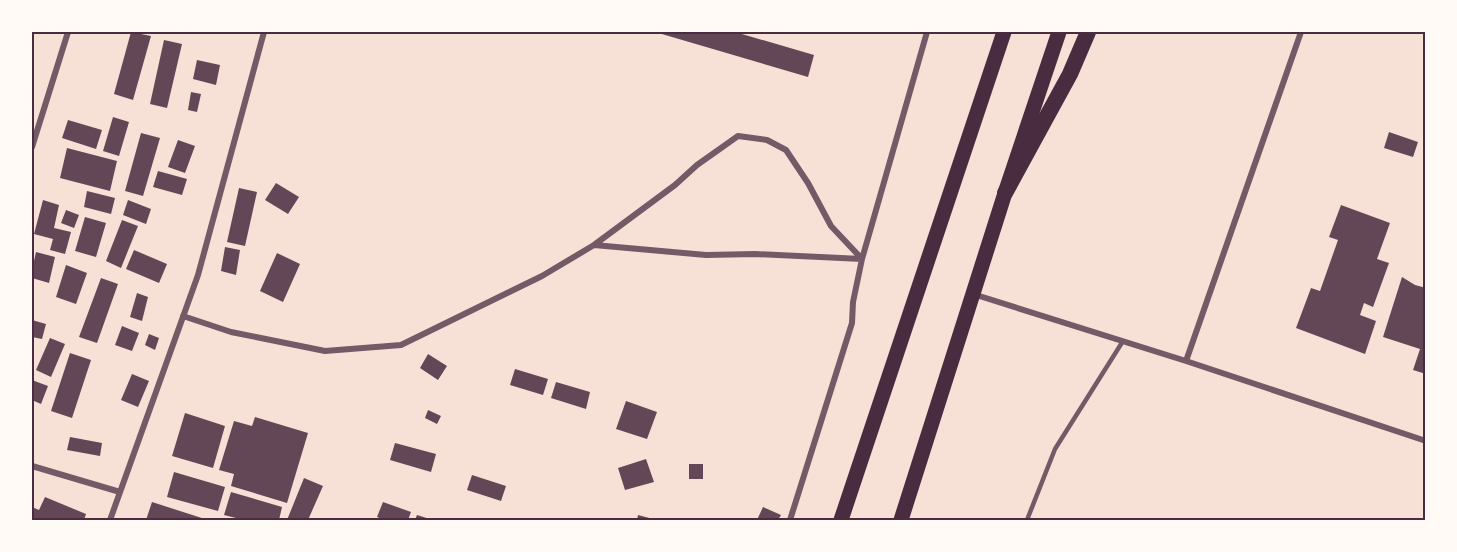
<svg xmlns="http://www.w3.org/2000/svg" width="1457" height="552" viewBox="0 0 1457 552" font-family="'Fira Sans Condensed',sans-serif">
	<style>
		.building { fill: #644757 }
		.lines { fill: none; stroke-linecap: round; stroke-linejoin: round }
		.service { stroke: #755966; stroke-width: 4.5 }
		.minor { stroke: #755966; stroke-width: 6 }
		.primary { stroke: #4a2c40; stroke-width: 15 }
		.trunk { stroke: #4a2c40; stroke-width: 16 }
		.neatline { fill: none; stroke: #4a2c40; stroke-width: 2 }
	</style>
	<rect width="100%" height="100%" fill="#f7e1d7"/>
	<path class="building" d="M 131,32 L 151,36 L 133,100 L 114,94 Z
		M 655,32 L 735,32 L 814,55 L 808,77 Z
		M 164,40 L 182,44 L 167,108 L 150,104 Z
		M 197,60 L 220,65 L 216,85 L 193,79 Z
		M 191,92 L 201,94 L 197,112 L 188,110 Z
		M 113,117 L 129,122 L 119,156 L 103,151 Z
		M 68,120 L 102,130 L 96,149 L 62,138 Z
		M 1389,132 L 1418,142 L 1413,157 L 1384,148 Z
		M 141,133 L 160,138 L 143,196 L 125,191 Z
		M 178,140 L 195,146 L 185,173 L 168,167 Z
		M 67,148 L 117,161 L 110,191 L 60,178 Z
		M 158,171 L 187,179 L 182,195 L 153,187 Z
		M 276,183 L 299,197 L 288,214 L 265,200 Z
		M 239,188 L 257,192 L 245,246 L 227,242 Z
		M 87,191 L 115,198 L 111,214 L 84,207 Z
		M 43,200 L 59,205 L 54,228 L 71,232 L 65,254 L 50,250 L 53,239 L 34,234 Z
		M 128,200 L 151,209 L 146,224 L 123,215 Z
		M 1341,205 L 1390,223 L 1377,259 L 1389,263 L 1373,307 L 1364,303 L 1360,315 L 1376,321 L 1365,354 L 1296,328 L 1311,288 L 1320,291 L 1338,240 L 1329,237 Z
		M 66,210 L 79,215 L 74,228 L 61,223 Z
		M 85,217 L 106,223 L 96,257 L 75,251 Z
		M 122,220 L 138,226 L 121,268 L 106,261 Z
		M 225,247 L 240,250 L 236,275 L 221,271 Z
		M 134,250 L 167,264 L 159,283 L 126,269 Z
		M 36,252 L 55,257 L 49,283 L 32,278 L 32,270 Z
		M 277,253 L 300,264 L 283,302 L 260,291 Z
		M 66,265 L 87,273 L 76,304 L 56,297 Z
		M 1402,277 L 1415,285 L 1426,288 L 1426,374 L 1413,370 L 1420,349 L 1383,337 Z
		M 101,278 L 118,284 L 97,343 L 79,337 Z
		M 137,293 L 148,297 L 142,321 L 130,317 Z
		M 32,320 L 46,324 L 42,339 L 32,337 Z
		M 122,326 L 139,333 L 132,351 L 115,345 Z
		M 149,334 L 159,338 L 155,350 L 145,345 Z
		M 50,338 L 65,344 L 51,377 L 36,370 Z
		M 70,353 L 91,360 L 72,418 L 51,411 Z
		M 428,354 L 447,366 L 438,380 L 420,368 Z
		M 515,369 L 548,379 L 543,395 L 510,385 Z
		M 132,374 L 149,381 L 138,407 L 121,400 Z
		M 32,380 L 48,386 L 41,404 L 32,400 Z
		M 556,382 L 590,392 L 586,409 L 551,398 Z
		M 626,401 L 657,412 L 647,439 L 616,429 Z
		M 428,410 L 441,416 L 437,424 L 425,418 Z
		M 185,413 L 225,426 L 213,468 L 172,456 Z
		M 255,417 L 308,433 L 287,503 L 231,486 L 234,474 L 219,470 L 234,421 L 252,426 Z
		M 70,437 L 102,443 L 100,456 L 67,450 Z
		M 395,443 L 436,454 L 431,472 L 390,460 Z
		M 646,459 L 654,482 L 625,490 L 618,468 Z
		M 689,464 L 703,464 L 703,479 L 689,479 Z
		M 174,472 L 225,487 L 218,511 L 167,497 Z
		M 472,475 L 506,486 L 501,501 L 467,490 Z
		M 304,478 L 323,486 L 308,520 L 287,520 Z
		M 231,492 L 282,507 L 279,520 L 244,520 L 224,515 Z
		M 45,497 L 86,514 L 84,520 L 32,520 L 32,507 L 39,510 Z
		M 152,502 L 208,520 L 146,520 Z
		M 383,502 L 411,512 L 408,520 L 385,520 L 377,517 Z
		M 763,507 L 781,515 L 778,520 L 757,520 Z
		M 417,515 L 433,520 L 415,520 Z
		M 638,515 L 657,520 L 637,520 Z"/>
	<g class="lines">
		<path class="service" d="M 1027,520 L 1055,449 L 1123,341"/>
		<path class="minor" d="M 32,147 L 68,32
			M 594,245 L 706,255 L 755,254 L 862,259 L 927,32
			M 973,294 L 1186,361 L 1426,441
			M 183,316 L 231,332 L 325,351 L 401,345 L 542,276 L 594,245 L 675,185 L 697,165 L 738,136 L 767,140 L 786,150 L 808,183 L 831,226 L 862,259 L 853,302 L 852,323 L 790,520
			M 1186,361 L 1301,32
			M 32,466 L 120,492
			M 110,520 L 198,275 L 264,32"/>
		<path class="primary" d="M 841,520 L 1004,32
			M 901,520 L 1005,193 L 1059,32"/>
		<path class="trunk" d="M 1005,193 L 1070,74 L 1088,32"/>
	</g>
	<rect width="1457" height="552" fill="none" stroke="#fffaf5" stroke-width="66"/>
	<rect x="33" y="33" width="1391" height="486" class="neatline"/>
</svg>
